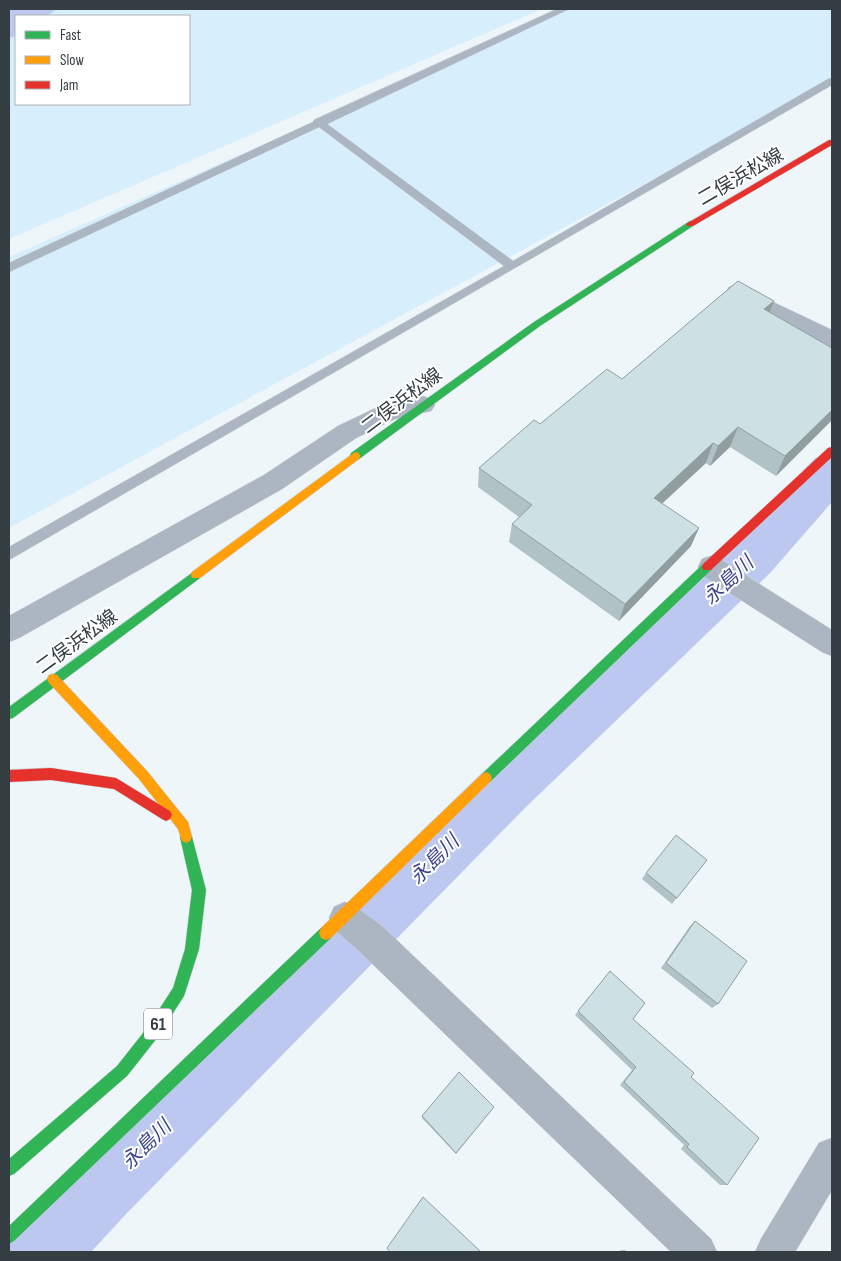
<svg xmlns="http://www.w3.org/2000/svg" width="841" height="1261" viewBox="0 0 841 1261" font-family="'Sofia Sans Condensed','Noto Sans JP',sans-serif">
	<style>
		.green { fill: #d7effc }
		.water { fill: #bdc8f1 }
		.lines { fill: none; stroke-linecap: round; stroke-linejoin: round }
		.river { fill: #bdc8f1; fill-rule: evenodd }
		.lane-casing { stroke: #c9d0d4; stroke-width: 1 }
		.street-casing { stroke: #c9d0d4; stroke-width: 1 }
		.fast-casing { stroke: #c9d0d4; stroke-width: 1 }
		.slow-casing { stroke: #c9d0d4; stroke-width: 1 }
		.jam-casing { stroke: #c9d0d4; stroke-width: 1 }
		.lane { fill: #acb6c2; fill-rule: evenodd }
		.street { fill: #acb6c2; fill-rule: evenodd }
		.fast { fill: #30b455; fill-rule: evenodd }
		.slow { fill: #ff9f0a; fill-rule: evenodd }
		.jam { fill: #e5322d; fill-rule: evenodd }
		.wall { fill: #b0c2c5 }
		.shaded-wall { fill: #909ea0 }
		.building { fill: #cde1e5; stroke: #909ea0 }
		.labels { text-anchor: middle; stroke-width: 4; stroke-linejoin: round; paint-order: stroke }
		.shield { fill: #fff; stroke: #70777b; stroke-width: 1 }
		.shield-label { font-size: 18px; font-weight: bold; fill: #333d42 }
		.street-label { font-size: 19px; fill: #333d42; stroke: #fff }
		.water-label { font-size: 20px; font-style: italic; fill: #3d458a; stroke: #fff }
	</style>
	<rect width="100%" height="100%" fill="#eef6fa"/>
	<path class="green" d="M 49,9 L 542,9 L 9,239 L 9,34 L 16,31 L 16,104 L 189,104 L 189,16 L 43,16 Z
		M 555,9 L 832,9 L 832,79 L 807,96 L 9,528 L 9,257 L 397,85 Z"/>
	<path class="water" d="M 9,9 L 57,9 L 47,16 L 16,16 L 16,36 L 9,38 Z"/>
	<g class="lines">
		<path class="river" d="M 832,453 L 832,502 L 771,572 L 526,807 L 128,1212 L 91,1252 L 9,1252 L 9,1245 L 16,1226 L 78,1162 L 486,769 L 735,542 L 815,458 Z"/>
		<g class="lane-casing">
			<path id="lane" d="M 557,9 L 569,9 L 327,124 L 513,261 L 828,79 L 832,78 L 832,85 L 9,560 L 9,547 L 504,266 L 319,127 L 9,272 L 9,263 L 313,122 L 314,120 Z"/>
		</g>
		<g class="street-casing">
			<path id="street" d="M 737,285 L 832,330 L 832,348 L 824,346 L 729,297 L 726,292 L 729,287 Z
				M 423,396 L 431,399 L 435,405 L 431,411 L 395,419 L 356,438 L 282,489 L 19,638 L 9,642 L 9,616 L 264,475 L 338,426 L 382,405 Z
				M 711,556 L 720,559 L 832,630 L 832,656 L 822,652 L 702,575 L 698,567 L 702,559 Z
				M 345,902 L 356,907 L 383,927 L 711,1239 L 717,1252 L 671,1252 L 359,951 L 334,929 L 329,918 L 334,907 Z
				M 832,1138 L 832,1190 L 795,1252 L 755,1252 L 761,1239 L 819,1143 Z"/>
		</g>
		<g class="fast-casing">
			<path id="fast" d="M 690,221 L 693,222 L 693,226 L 540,326 L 359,459 L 351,459 L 350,456 L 351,453 L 534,322 Z
				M 707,563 L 711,564 L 712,567 L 711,570 L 490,782 L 486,784 L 482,782 L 480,778 L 482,774 L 703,564 Z
				M 196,570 L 200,572 L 201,575 L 200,578 L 13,718 L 9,719 L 9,707 Z
				M 186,831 L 190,833 L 192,837 L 206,890 L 199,949 L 184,996 L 157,1038 L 127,1076 L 14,1174 L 9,1176 L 9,1159 L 117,1066 L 147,1028 L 173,988 L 185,949 L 192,890 L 180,837 L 182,833 Z
				M 326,926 L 331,928 L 333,933 L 331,938 L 14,1241 L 9,1244 L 9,1226 L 321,928 Z"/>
		</g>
		<g class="slow-casing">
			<path id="slow" d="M 355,452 L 359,453 L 360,456 L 359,459 L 200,578 L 192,578 L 191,575 L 192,572 Z
				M 53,674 L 57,675 L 147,771 L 188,822 L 192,837 L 190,841 L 186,843 L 182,841 L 178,829 L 139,779 L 49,683 L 47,679 L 49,675 Z
				M 486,772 L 490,774 L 492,778 L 490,782 L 331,938 L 326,940 L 321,938 L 319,933 L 321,928 L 482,774 Z"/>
		</g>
		<g class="jam-casing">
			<path id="jam" d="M 829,140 L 832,140 L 832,145 L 693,226 L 687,226 L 686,224 Z
				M 832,447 L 832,457 L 711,570 L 703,570 L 702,567 L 703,564 L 828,448 Z
				M 51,768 L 116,778 L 170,811 L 172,815 L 170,819 L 166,821 L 162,819 L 114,789 L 51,780 L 9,782 L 9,770 Z"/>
		</g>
		<use href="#lane" class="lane"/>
		<use href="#street" class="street"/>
		<use href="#fast" class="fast"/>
		<use href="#slow" class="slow"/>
		<use href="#jam" class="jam"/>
	</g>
	<path class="wall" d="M 774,301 L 770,312 L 832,348 L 832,420 L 776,476 L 730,447 L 710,466 L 706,463 L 662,504 L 691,546 L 619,621 L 509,542 L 512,524 L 519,517 L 478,487 L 479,468 L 540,424 L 622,379 Z
		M 707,860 L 672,904 L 642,879 L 646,873 Z
		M 695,921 L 718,1004 L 712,1008 L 661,968 L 690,926 Z
		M 610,971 L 633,1019 L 691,1077 L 727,1185 L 720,1185 L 681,1149 L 684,1145 L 620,1085 L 632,1070 L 575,1015 Z
		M 494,1107 L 456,1154 L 422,1118 L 422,1116 Z
		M 621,1250 L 625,1250 L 627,1252 L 619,1252 Z"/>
	<path class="shaded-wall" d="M 774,301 L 766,322 L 764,309 Z
		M 832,410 L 832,420 L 776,476 L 785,456 Z
		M 738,427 L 730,447 L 710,466 L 718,446 Z
		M 713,443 L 706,463 L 647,517 L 654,498 Z
		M 699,528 L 691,546 L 619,621 L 625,604 Z"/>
	<path class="building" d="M 738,281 L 774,301 L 764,309 L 832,348 L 832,410 L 785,456 L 738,427 L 718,446 L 713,443 L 654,498 L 699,528 L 625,604 L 512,524 L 532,505 L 479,468 L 534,420 L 540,424 L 607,369 L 622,379 Z
		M 676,835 L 707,860 L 677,898 L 646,873 Z
		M 695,921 L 747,961 L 718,1004 L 666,963 Z
		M 610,971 L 645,1003 L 633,1019 L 694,1073 L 691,1077 L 759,1138 L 727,1185 L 687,1147 L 689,1144 L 624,1082 L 636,1067 L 578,1011 Z
		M 459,1072 L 494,1107 L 456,1153 L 422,1116 Z
		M 423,1197 L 481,1252 L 390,1252 L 387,1248 Z"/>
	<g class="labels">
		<rect class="shield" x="144" y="1008.5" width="28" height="31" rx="4"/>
		<g class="shield-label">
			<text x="158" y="1030">61</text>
		</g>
		<g class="street-label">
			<text transform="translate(740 176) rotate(-30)" y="7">二俣浜松線</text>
			<text transform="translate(401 400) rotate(-37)" y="7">二俣浜松線</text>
			<text transform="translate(76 641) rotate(-36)" y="7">二俣浜松線</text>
		</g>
		<g class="water-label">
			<text transform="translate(728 580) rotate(-43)" y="7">永島川</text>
			<text transform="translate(434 859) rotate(-45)" y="7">永島川</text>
			<text transform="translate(146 1144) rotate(-45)" y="7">永島川</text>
		</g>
	</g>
	<rect width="841" height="1261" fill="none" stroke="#333d42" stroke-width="20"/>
	<rect x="15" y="15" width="175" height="90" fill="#ffffff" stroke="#adb1b3"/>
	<rect x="25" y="31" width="25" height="8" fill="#30b455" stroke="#adb1b3"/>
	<text x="60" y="40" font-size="15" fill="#333d42">Fast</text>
	<rect x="25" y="56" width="25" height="8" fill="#ff9f0a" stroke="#adb1b3"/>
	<text x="60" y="65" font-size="15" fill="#333d42">Slow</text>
	<rect x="25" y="81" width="25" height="8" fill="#e5322d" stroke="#adb1b3"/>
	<text x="60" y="90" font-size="15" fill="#333d42">Jam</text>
</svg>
